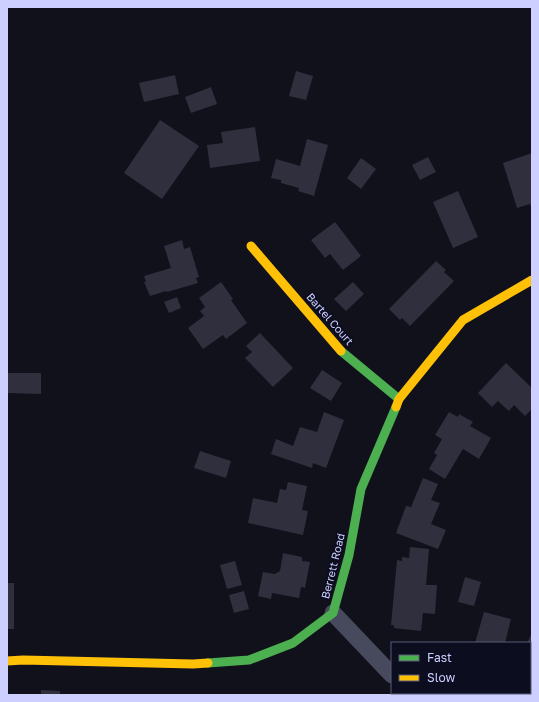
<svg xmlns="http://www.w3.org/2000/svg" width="539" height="702" viewBox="0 0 539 702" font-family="'Golos Text',sans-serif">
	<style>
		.building { fill: #2f2f3e }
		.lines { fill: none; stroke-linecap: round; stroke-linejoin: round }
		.street { stroke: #47495d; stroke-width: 17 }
		.fast { stroke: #4caf50; stroke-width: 9 }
		.slow { stroke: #ffc107; stroke-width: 9 }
		.labels { text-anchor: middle; stroke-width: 4; stroke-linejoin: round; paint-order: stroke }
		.street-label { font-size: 11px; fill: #cdd0fe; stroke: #0d0d20 }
	</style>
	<rect width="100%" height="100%" fill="#11111c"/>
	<path class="building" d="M 296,71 L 313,76 L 306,100 L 289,96 Z
		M 175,75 L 179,94 L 144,102 L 139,83 Z
		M 211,87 L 217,104 L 191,113 L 185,97 Z
		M 160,120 L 199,146 L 162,199 L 124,173 Z
		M 255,127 L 260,161 L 210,168 L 207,145 L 223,143 L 221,132 Z
		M 307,139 L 328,145 L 314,196 L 298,191 L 299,188 L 281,183 L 281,180 L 271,178 L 276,159 L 300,166 Z
		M 532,153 L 532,209 L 530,204 L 517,208 L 503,163 Z
		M 428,157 L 436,172 L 420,180 L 412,165 Z
		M 361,158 L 376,169 L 361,189 L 347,178 Z
		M 458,191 L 478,237 L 453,248 L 433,202 Z
		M 335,222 L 361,256 L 343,270 L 330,254 L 325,258 L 311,240 Z
		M 182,240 L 184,249 L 190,247 L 199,277 L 196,278 L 198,283 L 167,292 L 166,291 L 150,296 L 144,282 L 146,282 L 144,276 L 171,268 L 164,246 Z
		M 436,261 L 446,270 L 444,272 L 454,281 L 410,326 L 402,318 L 400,320 L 389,309 Z
		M 221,282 L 233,299 L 231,300 L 247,323 L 226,339 L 223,335 L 203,349 L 188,328 L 204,316 L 200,311 L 205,307 L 199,298 Z
		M 353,282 L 364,294 L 346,311 L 334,299 Z
		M 177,297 L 181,308 L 169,313 L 164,302 Z
		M 260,333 L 293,368 L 273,387 L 245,358 L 252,352 L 246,346 Z
		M 506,363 L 532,388 L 532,409 L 525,416 L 514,405 L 509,411 L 498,401 L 492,407 L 478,393 Z
		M 322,370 L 342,383 L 331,401 L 310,388 Z
		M 7,373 L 41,373 L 41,394 L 7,393 Z
		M 324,412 L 344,420 L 326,468 L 313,463 L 312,468 L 271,454 L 276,439 L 293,446 L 300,427 L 317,432 Z
		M 449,412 L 458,417 L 459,414 L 473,422 L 470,426 L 491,438 L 479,459 L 463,449 L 445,479 L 429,469 L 437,455 L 434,453 L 442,439 L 435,435 Z
		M 200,451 L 231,461 L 226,478 L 194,468 Z
		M 423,478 L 438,484 L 431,500 L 440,503 L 431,524 L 446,530 L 438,549 L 396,533 L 406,506 L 411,507 Z
		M 288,482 L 307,486 L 302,510 L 308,511 L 303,535 L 248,523 L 253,498 L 277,503 L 280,489 L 286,490 Z
		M 410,547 L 429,549 L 426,585 L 437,585 L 435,614 L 423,613 L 421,631 L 394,628 L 394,625 L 391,625 L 397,560 L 402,561 L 402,557 L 409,558 Z
		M 283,553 L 302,557 L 302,561 L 310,562 L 305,588 L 301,587 L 299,598 L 272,593 L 271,599 L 258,596 L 263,572 L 275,574 L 280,571 Z
		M 235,561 L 242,585 L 227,589 L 220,565 Z
		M 465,577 L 481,582 L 474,606 L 458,602 Z
		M 7,583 L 14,583 L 14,629 L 7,629 Z
		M 244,591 L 249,609 L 234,613 L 229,595 Z
		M 484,612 L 511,619 L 505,643 L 475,643 Z
		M 532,633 L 532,655 L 530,654 L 530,643 L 527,643 Z
		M 41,690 L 60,691 L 60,695 L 41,695 Z"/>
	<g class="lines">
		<path class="street" d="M 333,613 L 392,675
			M 409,693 L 411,695"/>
		<path class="fast" d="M 341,351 L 399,399
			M 208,663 L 249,660 L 293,643 L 333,613 L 349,555 L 361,489 L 396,407"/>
		<path class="slow" d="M 251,246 L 341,351
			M 396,407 L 399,399 L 463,320 L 532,280
			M 7,661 L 23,660 L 193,664 L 208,663"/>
	</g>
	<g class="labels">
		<g class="street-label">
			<text transform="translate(330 319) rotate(49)" y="4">Bartel Court</text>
			<text transform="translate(333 566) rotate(-76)" y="4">Berrett Road</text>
		</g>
	</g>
	<rect width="539" height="702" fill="none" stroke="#cdd0fe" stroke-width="16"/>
	<rect x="391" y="642" width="140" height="52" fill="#0d0d20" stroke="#5a5b79"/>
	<rect x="399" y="655" width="20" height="6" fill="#4caf50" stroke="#5a5b79"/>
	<text x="427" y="662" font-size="12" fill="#cdd0fe">Fast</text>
	<rect x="399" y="675" width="20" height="6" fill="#ffc107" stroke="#5a5b79"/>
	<text x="427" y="682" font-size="12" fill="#cdd0fe">Slow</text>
</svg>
